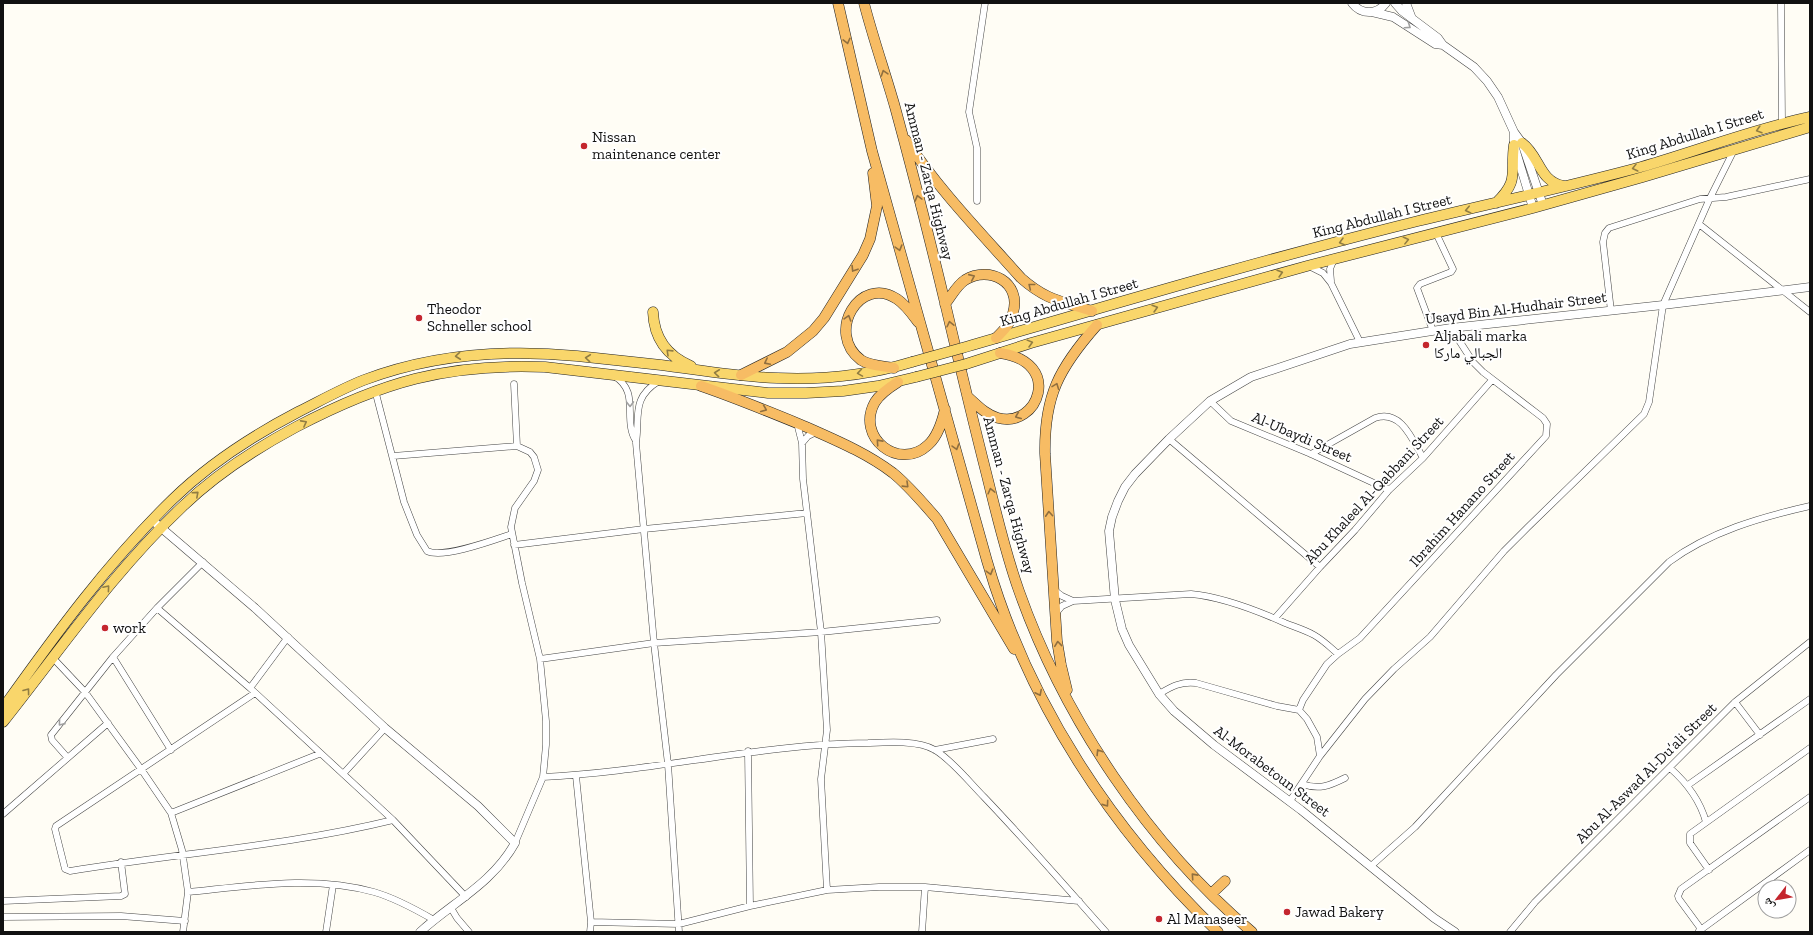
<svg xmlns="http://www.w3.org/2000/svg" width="1813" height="935" viewBox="0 0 1813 935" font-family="'Zilla Slab','Noto Naskh Arabic',serif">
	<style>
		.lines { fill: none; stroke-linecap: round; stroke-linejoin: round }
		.minor-casing { stroke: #444; stroke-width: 7 }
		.tertiary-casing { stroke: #444; stroke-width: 9 }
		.primary-casing { stroke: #222; stroke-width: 11 }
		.trunk-casing { stroke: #222; stroke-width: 11 }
		.minor { stroke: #fff; stroke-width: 6 }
		.tertiary { stroke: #fff; stroke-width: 8 }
		.primary { stroke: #f9d66b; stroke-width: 10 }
		.trunk { stroke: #f7bc64; stroke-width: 10 }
		.primary-bridge-casing { stroke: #222; stroke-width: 11; stroke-linecap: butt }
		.primary-bridge { stroke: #f9d66b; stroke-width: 10 }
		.oneway { stroke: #a0a0a0 }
		.oneway2 { stroke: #906f3f }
		.oneway3 { stroke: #917d42 }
		.poi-dot { fill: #c4262e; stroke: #fff; stroke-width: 1.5 }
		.labels { text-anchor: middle; stroke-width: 4; stroke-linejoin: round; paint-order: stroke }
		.street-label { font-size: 15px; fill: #111; stroke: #fff }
		.poi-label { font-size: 15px; fill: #111; stroke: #fff; text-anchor: start }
	</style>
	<rect width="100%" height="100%" fill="#fffdf5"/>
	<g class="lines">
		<g class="minor-casing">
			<path id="minor" d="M 1781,3 L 1782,123
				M 977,201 L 977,148 L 969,112 L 985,3
				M 1699,224 L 1810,312
				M 1309,266 L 1323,273 L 1331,283 L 1360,342
				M 1331,281 L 1330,269 L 1334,259
				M 1611,311 L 1603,242 L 1605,233 L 1609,228 L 1700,199 L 1726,197 L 1810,179
				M 1433,331 L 1417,288 L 1420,284 L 1451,272 L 1453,269 L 1436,233
				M 614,376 C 641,392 622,419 636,441
				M 659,381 C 631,398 640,416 636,443 L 654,643 L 668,764 L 679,932
				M 514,384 L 517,446
				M 375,390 L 404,502 L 417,535 L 427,551 C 443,559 494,540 512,534
				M 1210,401 L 1231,421 L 1311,454 L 1389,490
				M 797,423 L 802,443 L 803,479 L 821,632 L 827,730 L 821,779 L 827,890
				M 1169,439 L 1320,567
				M 802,443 L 808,436 L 816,432
				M 1311,454 L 1375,418 C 1401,409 1412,439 1423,458
				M 393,456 L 517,446 L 530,452 L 534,457 L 538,470 L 534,481 L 515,508 L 511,527 L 522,583 L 540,659 L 546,721 L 546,745 L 543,777 L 515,843
				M 514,545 L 644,529 L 807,513
				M 1054,590 L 1062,596 L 1073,601
				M 157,608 L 250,688 L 393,820 L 466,897
				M 1056,613 L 1062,606 L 1073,601 L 1191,594 C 1223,597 1256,610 1285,623 C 1295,627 1305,630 1314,635 C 1323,640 1330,647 1338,654
				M 1275,618 L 1320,567 L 1355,530 L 1389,490 L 1423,458 L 1492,380
				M 52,657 L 85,692 L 141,769 L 171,813 L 182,850 L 188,892 L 183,932
				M 113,657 L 171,750
				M 540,659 L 654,643 L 821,632 L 937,620
				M 250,688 L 288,637
				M 255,693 L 56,826 L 55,829 L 65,869 L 70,871 C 178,853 287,846 393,820
				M 1159,694 C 1171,687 1181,681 1196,683 L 1277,706 L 1299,710 L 1307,719 L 1317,737 L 1320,756
				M 1735,702 L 1760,735
				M 1299,710 L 1303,700 L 1327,664 L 1338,654 L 1360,638 L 1546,436 L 1547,424 L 1543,418 L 1483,372 L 1473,362 L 1451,328
				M 935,750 L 993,739
				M 748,751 L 750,906
				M 67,757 L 52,740 L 51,735 L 113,657 L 157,608 L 203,562
				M 1670,768 C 1687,783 1700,800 1706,822
				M 343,774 L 385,728
				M 576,776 L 591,922 L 590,932
				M 543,777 C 652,772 759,744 868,743 C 887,742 919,740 935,750 C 953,761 970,783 984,797 C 1026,841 1066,887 1106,932
				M 1302,784 C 1319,790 1329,786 1345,778
				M 1688,785 L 1810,699
				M 1290,801 L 1320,756 L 1365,699 L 1394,669 L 1430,637 L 1504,551 L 1528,527 L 1644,414 L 1649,402 L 1663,305 L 1710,198 L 1734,150
				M 171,813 L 319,754
				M 3,814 L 108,723
				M 1371,866 L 1415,827 L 1556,675 L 1669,562 C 1709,532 1761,517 1810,506
				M 1709,870 L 1690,843 L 1690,834 L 1810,748
				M 188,892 C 249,886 314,875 374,892 C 395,898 415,909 434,920
				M 3,901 L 121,896 L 125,894 L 121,862
				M 451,908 L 457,918 L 469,932
				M 3,917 L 121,916 L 185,921
				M 591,922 L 679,924 L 750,906 L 827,890 L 879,887 L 925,887 L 1079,901
				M 1701,929 L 1679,899 L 1678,896 L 1681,889 L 1810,797
				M 1699,931 L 1810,850
				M 326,932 L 333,885
				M 922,932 L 925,887
				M 1510,932 L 1535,902 L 1735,702 L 1810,642"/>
		</g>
		<g class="tertiary-casing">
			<path id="tertiary" d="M 1352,3 C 1361,15 1377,15 1386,3
				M 1395,3 L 1402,11 L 1438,38 L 1443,45 L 1474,67 L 1487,81 L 1498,97 L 1514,132 L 1522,143 L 1543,205
				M 1406,3 L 1411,16
				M 1372,12 L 1393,17 L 1435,44 L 1443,45
				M 1514,132 L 1514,145 L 1533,208
				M 152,520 L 255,608 L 385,728 L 478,806 L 515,843 C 492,884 453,902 420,932
				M 1455,932 L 1434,918 L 1301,810 L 1214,745 L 1174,711 L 1159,694 L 1129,645 L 1122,629 L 1115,600 L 1109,531 L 1112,517 L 1118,501 L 1125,487 L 1135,474 L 1169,439 L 1210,401 L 1251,377 L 1350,344 L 1451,328 L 1663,305 L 1810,287"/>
		</g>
		<g class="primary-casing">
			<path id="primary" d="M 1522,143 C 1540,156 1539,182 1564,186
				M 1496,203 C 1520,180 1510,173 1514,145
				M 653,312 C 654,338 667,356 691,366
				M 962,348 C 1114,304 1265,259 1418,221 C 1492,203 1567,187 1641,167 C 1697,151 1753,129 1810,117
				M 966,364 L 1031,343 L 1307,266 L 1533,208 L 1643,177 L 1810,127
				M 3,708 C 55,635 108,562 173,499 C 210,463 252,436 298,412 C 320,401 341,389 364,380 C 433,354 505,349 577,356 C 605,359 633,362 661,365 C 700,370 738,377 777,378 C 822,380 869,375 912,362
				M 3,722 C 61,649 114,571 182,507 C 216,474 255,449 296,427 C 382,382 447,363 545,367 L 768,393 L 806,393 L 843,391 L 878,386 L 916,377"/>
		</g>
		<g class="trunk-casing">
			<path id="trunk" d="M 838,3 L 872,151 L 987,561 C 1028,703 1112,830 1218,932
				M 864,3 C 873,38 885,72 895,107 C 913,173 930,240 946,307 C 959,362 972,417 986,472 C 996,512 1005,552 1019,591 C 1064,718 1149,845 1252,932
				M 906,140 C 939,190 981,233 1021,278 C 1047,301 1062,301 1092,311
				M 945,304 C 951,297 956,286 965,280 C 989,265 1022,282 1013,313 C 1011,323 1004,330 996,338
				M 894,368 C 884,366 870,366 861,360 C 825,333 860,274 897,299 C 906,305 912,314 918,322
				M 741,375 L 787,352 L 813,331 L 824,318 L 863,255 L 870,239 L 877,206 L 873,173
				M 898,382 C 890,387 880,394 875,402 C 855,437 899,472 928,445 C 938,436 942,422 945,409
				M 701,386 C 736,398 770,412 804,426 C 835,440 865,452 893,473 C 909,486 923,503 937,519 L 1014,649
				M 968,397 C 977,405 986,415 998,418 C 1038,429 1064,362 1000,353
				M 1067,690 L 1061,665 L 1057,641 L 1045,454 C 1044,396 1059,368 1097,325
				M 1211,894 L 1225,881"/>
		</g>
		<use href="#minor" class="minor"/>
		<use href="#tertiary" class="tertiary"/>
		<use href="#primary" class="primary"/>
		<use href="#trunk" class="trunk"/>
		<g class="primary-bridge-casing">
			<path id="primary-bridge" d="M 912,362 L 962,348
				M 916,377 L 966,364"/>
		</g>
		<use href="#primary-bridge" class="primary-bridge"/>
	</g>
	<defs><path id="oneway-chevron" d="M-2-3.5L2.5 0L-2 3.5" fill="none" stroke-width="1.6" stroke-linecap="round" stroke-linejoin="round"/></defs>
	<g class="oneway">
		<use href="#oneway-chevron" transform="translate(1408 26) rotate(34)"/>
		<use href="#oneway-chevron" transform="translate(630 404) rotate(89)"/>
		<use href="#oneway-chevron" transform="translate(61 723) rotate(129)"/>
	</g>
	<g class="oneway2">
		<use href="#oneway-chevron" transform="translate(847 41) rotate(76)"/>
		<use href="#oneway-chevron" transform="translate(884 73) rotate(-108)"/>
		<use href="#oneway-chevron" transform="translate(918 198) rotate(-105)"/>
		<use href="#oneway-chevron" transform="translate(899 248) rotate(74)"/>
		<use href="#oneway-chevron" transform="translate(854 269) rotate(122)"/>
		<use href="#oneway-chevron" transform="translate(972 277) rotate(-24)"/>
		<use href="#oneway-chevron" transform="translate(1031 286) rotate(-141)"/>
		<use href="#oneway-chevron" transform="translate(848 318) rotate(-73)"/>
		<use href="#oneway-chevron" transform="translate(950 324) rotate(-103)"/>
		<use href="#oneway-chevron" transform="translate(767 362) rotate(153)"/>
		<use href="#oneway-chevron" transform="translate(1056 386) rotate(-69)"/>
		<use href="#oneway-chevron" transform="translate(764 409) rotate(23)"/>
		<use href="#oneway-chevron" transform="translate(1018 416) rotate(157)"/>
		<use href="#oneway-chevron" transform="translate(879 442) rotate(-132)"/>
		<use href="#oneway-chevron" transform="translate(956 447) rotate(74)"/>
		<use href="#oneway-chevron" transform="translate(906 485) rotate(44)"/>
		<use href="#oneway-chevron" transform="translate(991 491) rotate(-104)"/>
		<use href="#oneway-chevron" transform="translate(1049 514) rotate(-94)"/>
		<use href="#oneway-chevron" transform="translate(990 572) rotate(74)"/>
		<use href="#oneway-chevron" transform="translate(1058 644) rotate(-96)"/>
		<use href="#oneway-chevron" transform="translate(1039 693) rotate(63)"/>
		<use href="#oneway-chevron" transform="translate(1099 752) rotate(-122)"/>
		<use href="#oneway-chevron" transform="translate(1106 804) rotate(55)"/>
		<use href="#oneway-chevron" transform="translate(1194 876) rotate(-132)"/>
	</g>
	<g class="oneway3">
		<use href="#oneway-chevron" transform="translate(1759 130) rotate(163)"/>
		<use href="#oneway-chevron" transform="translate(1635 168) rotate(166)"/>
		<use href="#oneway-chevron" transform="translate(1468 210) rotate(167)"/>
		<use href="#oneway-chevron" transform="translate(1406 240) rotate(-14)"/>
		<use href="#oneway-chevron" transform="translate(1342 242) rotate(165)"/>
		<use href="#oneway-chevron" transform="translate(1280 273) rotate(-16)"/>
		<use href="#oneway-chevron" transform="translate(1155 308) rotate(-16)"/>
		<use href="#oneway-chevron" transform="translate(1030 343) rotate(-15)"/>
		<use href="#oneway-chevron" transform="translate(669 352) rotate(-136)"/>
		<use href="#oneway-chevron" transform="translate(458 356) rotate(174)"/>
		<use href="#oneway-chevron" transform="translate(588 358) rotate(-174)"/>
		<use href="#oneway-chevron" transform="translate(717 373) rotate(-174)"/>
		<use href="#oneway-chevron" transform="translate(860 373) rotate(171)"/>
		<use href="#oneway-chevron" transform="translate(304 423) rotate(-28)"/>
		<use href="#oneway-chevron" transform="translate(196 494) rotate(-42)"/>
		<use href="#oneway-chevron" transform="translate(107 588) rotate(-50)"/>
		<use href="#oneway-chevron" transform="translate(27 691) rotate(-53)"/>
	</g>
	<g class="poi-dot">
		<circle cx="584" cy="146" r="4"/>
		<circle cx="419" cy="318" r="4"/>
		<circle cx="1426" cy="345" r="4"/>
		<circle cx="105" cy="628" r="4"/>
		<circle cx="1287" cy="912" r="4"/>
		<circle cx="1159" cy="919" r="4"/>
	</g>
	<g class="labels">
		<g class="street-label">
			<text transform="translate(1695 134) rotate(-17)" y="5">King Abdullah I Street</text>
			<text transform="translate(929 181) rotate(76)" y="5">Amman - Zarqa Highway</text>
			<text transform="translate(1382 216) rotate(-14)" y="5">King Abdullah I Street</text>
			<text transform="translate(1069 302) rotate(-16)" y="5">King Abdullah I Street</text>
			<text transform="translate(1516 308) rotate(-7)" y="5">Usayd Bin Al-Hudhair Street</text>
			<text transform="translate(1302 437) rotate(23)" y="5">Al-Ubaydi Street</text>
			<text transform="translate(1374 490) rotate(-47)" y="5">Abu Khaleel Al-Qabbani Street</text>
			<text transform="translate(1009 495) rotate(75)" y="5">Amman - Zarqa Highway</text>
			<text transform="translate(1462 509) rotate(-48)" y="5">Ibrahim Hanano Street</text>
			<text transform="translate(1272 771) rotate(37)" y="5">Al-Morabetoun Street</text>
			<text transform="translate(1646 773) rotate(-45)" y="5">Abu Al-Aswad Al-Du’ali Street</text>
		</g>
		<g class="poi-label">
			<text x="592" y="142">Nissan<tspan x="592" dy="17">maintenance center</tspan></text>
			<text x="427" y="314">Theodor<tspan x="427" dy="17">Schneller school</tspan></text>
			<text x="1434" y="341">Aljabali marka<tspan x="1434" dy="17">الجبالي ماركا</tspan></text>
			<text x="113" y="633">work</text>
			<text x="1295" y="917">Jawad Bakery</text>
			<text x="1167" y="924">Al Manaseer</text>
		</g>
	</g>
	<rect width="1813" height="935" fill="none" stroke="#111111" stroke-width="8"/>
	<g transform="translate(1777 899) rotate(239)"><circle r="19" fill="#ffffff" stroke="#a0a0a0"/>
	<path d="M0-3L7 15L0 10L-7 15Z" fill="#c4262e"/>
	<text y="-6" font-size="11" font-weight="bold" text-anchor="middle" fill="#111111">ش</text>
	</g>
</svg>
